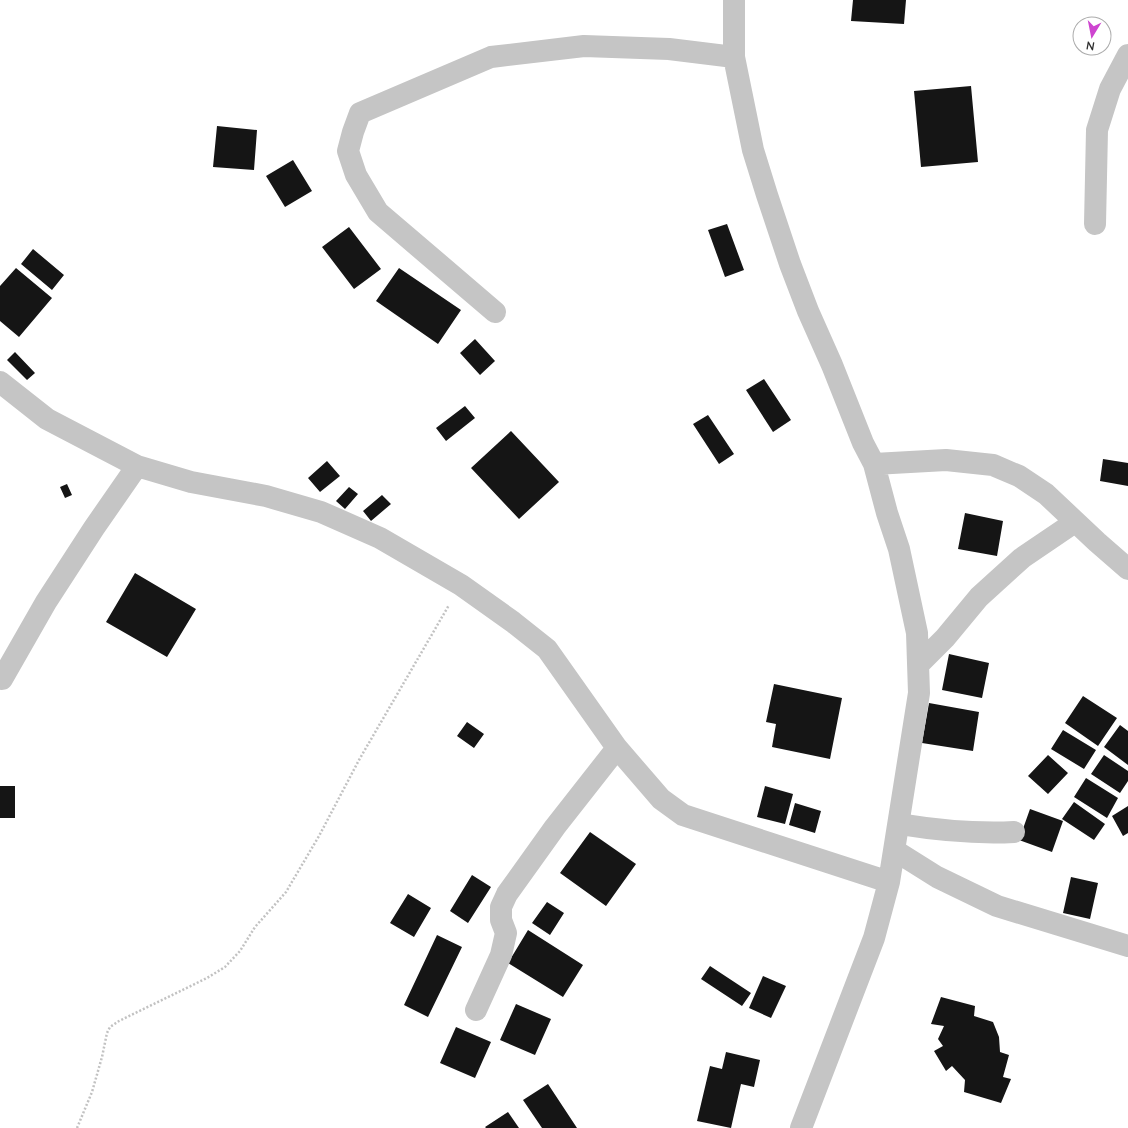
<svg xmlns="http://www.w3.org/2000/svg" width="1128" height="1128" viewBox="0 0 1128 1128" font-family="Lato,sans-serif">
	<style>
		.building { fill: #151515 }
		.lines { fill: none; stroke-linecap: round; stroke-linejoin: round }
		.path { stroke: #c2c2c2; stroke-width: 2.5; stroke-dasharray: 2 2; stroke-linecap: butt }
		.minor { stroke: #c5c5c5; stroke-width: 22 }
	</style>
	<rect width="100%" height="100%" fill="#fff"/>
	<path class="building" d="M 853,0 L 906,0 L 904,24 L 851,21 Z
		M 971,86 L 978,162 L 921,167 L 914,91 Z
		M 217,126 L 257,130 L 254,170 L 213,167 Z
		M 293,160 L 312,191 L 285,207 L 266,176 Z
		M 727,224 L 744,270 L 725,277 L 708,230 Z
		M 349,227 L 381,269 L 354,289 L 322,247 Z
		M 33,249 L 64,275 L 52,290 L 21,264 Z
		M 16,268 L 52,298 L 19,337 L 0,321 L 0,286 Z
		M 399,268 L 461,310 L 438,344 L 376,301 Z
		M 475,339 L 495,361 L 480,375 L 460,353 Z
		M 15,352 L 35,373 L 27,380 L 7,360 Z
		M 764,379 L 791,420 L 773,432 L 746,390 Z
		M 465,406 L 475,418 L 446,441 L 436,428 Z
		M 708,415 L 734,454 L 719,464 L 693,424 Z
		M 511,431 L 559,482 L 519,519 L 471,468 Z
		M 1103,459 L 1128,463 L 1128,486 L 1100,481 Z
		M 327,461 L 340,476 L 320,492 L 308,478 Z
		M 67,484 L 72,495 L 65,498 L 60,487 Z
		M 349,487 L 358,494 L 345,509 L 336,501 Z
		M 382,495 L 391,504 L 371,521 L 363,511 Z
		M 965,513 L 1003,521 L 997,556 L 958,549 Z
		M 135,573 L 196,609 L 167,657 L 106,622 Z
		M 949,654 L 989,663 L 982,698 L 942,690 Z
		M 774,684 L 842,698 L 830,759 L 772,747 L 776,724 L 766,722 Z
		M 1083,696 L 1117,718 L 1098,746 L 1065,723 Z
		M 929,703 L 979,712 L 973,751 L 922,743 Z
		M 467,722 L 484,734 L 474,748 L 457,736 Z
		M 1120,725 L 1128,731 L 1128,765 L 1104,747 Z
		M 1063,730 L 1096,750 L 1084,769 L 1051,749 Z
		M 1048,755 L 1068,773 L 1048,794 L 1028,776 Z
		M 1104,755 L 1128,771 L 1128,781 L 1120,793 L 1091,774 Z
		M 1086,778 L 1118,798 L 1107,818 L 1074,797 Z
		M 0,786 L 15,786 L 15,818 L 0,818 Z
		M 765,786 L 793,794 L 785,824 L 757,817 Z
		M 1074,802 L 1105,824 L 1094,840 L 1062,819 Z
		M 795,803 L 821,811 L 815,833 L 789,825 Z
		M 1128,806 L 1128,833 L 1123,836 L 1112,816 Z
		M 1030,809 L 1063,821 L 1052,852 L 1019,840 Z
		M 590,832 L 636,864 L 606,906 L 560,873 Z
		M 472,875 L 491,887 L 468,923 L 450,911 Z
		M 1071,877 L 1098,883 L 1090,919 L 1063,913 Z
		M 408,894 L 431,908 L 414,937 L 390,923 Z
		M 547,902 L 564,913 L 550,935 L 532,923 Z
		M 528,930 L 583,965 L 563,997 L 508,963 Z
		M 437,935 L 462,947 L 428,1017 L 404,1005 Z
		M 710,966 L 751,993 L 742,1006 L 701,979 Z
		M 763,976 L 786,986 L 771,1018 L 749,1008 Z
		M 941,997 L 975,1006 L 974,1016 L 993,1022 L 999,1037 L 1000,1052 L 1009,1055 L 1003,1077 L 1011,1079 L 1001,1103 L 964,1092 L 965,1080 L 952,1066 L 946,1071 L 934,1051 L 943,1046 L 938,1039 L 944,1026 L 931,1024 Z
		M 516,1004 L 551,1019 L 535,1055 L 500,1040 Z
		M 456,1027 L 491,1042 L 475,1078 L 440,1063 Z
		M 726,1052 L 760,1060 L 754,1087 L 741,1084 L 731,1128 L 697,1121 L 710,1066 L 722,1069 Z
		M 548,1084 L 577,1128 L 542,1128 L 523,1100 Z
		M 508,1112 L 519,1128 L 486,1128 L 485,1127 Z"/>
	<g class="lines">
		<path class="path" d="M 77,1128 L 92,1092 L 102,1057 L 107,1033 L 110,1027 L 119,1021 L 207,978 L 225,967 L 240,951 L 255,927 L 286,892 L 319,836 L 359,760 L 449,605"/>
		<path class="minor" d="M 734,0 L 734,57 L 753,150 L 767,195 L 790,264 L 808,311 L 832,365 L 863,443 L 874,464 L 887,513 L 899,549 L 917,633 L 919,693 L 889,882 L 874,938 L 801,1128
			M 1095,224 L 1097,130 L 1110,89 L 1128,55
			M 495,312 L 378,212 L 356,175 L 348,151 L 353,132 L 360,113 L 491,57 L 584,46 L 669,49 L 734,57
			M 0,382 L 47,419 L 137,466 L 191,482 L 266,496 L 321,512 L 380,538 L 461,585 L 513,622 L 547,649 L 617,748 L 661,799 L 683,815 L 889,882
			M 874,464 L 946,460 L 993,465 L 1019,476 L 1046,494 L 1097,542 L 1128,569
			M 919,664 L 945,638 L 979,597 L 1022,558 L 1075,522
			M 2,679 L 46,602 L 94,528 L 137,466
			M 899,824 C 936,830 976,834 1014,832
			M 894,850 L 937,877 L 997,906 L 1128,946
			M 476,1010 L 501,955 L 506,933 L 501,920 L 501,907 L 507,894 L 555,827 L 617,748"/>
	</g>
	<g transform="translate(1092 36) rotate(190)"><circle r="19" fill="#ffffff" stroke="#ababab"/>
	<path d="M0-3L7 15L0 10L-7 15Z" fill="#ce45d0"/>
	<text y="-6" font-size="11" font-weight="bold" text-anchor="middle" fill="#2e2e2e">N</text>
	</g>
</svg>
